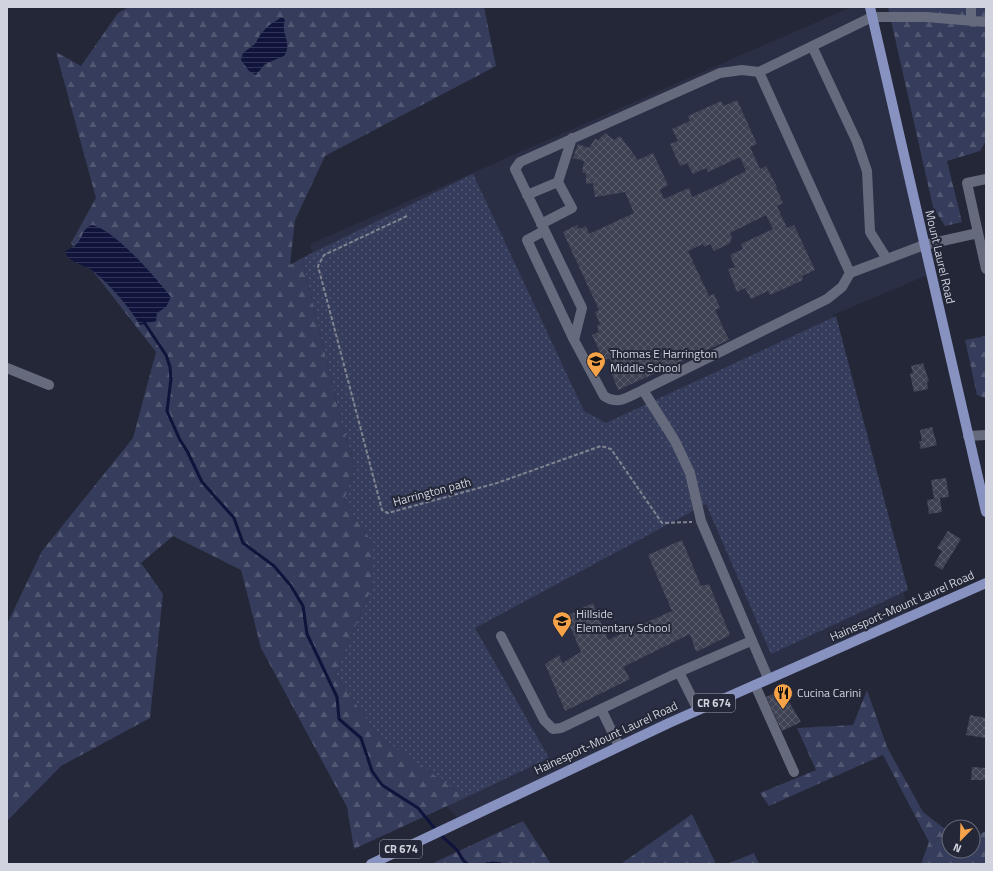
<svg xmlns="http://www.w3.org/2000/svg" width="993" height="871" viewBox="0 0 993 871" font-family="'Titillium Web',sans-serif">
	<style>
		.built { fill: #2a2f45 }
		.forest { fill: url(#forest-firs) }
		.park { fill: url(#park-dots) }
		.water { fill: url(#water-rules) }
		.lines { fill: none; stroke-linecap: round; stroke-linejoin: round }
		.stream { stroke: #10143c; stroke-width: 3 }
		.building { fill: url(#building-cross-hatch) }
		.path { stroke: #808491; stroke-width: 2; stroke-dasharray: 4 2; stroke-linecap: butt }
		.minor { stroke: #666a7d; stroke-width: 10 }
		.major { stroke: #8892c0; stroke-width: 10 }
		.labels { text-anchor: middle; stroke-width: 4; stroke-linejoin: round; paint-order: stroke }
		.shield { fill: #232737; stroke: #9da0ac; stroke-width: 1 }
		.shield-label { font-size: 11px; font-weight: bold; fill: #d1d4de }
		.street-label { font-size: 12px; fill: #d1d4de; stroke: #232737 }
		.poi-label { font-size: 12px; fill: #d1d4de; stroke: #232737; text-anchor: start }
	</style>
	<defs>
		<pattern id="forest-firs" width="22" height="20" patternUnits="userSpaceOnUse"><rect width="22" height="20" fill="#363c5b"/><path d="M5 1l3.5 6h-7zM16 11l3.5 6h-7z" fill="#525772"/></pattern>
		<pattern id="park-dots" width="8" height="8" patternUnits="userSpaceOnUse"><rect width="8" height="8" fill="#363c5b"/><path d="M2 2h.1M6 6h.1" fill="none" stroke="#525772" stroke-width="1.8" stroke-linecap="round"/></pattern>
		<pattern id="water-rules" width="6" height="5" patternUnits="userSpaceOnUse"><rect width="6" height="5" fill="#10143c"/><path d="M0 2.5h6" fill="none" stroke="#323558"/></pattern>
		<pattern id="building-cross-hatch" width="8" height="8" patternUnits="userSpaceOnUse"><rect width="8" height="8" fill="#3e4253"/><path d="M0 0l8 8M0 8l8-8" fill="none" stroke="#595c6b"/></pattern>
	</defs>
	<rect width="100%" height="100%" fill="#232737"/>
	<path class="built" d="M 851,7 L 870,7 L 930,274 L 833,315 L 910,617 L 460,821 L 399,753 L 379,526 L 310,244 Z"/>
	<path class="forest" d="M 129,7 L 484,7 L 496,66 L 325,156 L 295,220 L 290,265 L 302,258 L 341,421 L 355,467 L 344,501 L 373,543 L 373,585 L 335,674 L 378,736 L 453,788 L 469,796 L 354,849 L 347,807 L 261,648 L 241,570 L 173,536 L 141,563 L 163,594 L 150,718 L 61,766 L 7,821 L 7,624 L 42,551 L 133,438 L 156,352 L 71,243 L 96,198 L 56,52 L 81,66 L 118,13 Z
		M 888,7 L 986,7 L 986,141 L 980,151 L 947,161 L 962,222 L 945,226 L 933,207 Z
		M 986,336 L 986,398 L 977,395 L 965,340 Z
		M 867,690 L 887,747 L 923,812 L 949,832 L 949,851 L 973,851 L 973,837 L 986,831 L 986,864 L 921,864 L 929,842 L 883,755 L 769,806 L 760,793 L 816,770 L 797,728 L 853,725 Z
		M 692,814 L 716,864 L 623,864 L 622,863 Z
		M 523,821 L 551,864 L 431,864 Z
		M 754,853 L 759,864 L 727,864 Z"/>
	<path class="park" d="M 473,174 L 584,411 L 606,423 L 836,316 L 908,590 L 771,654 L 706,504 L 475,628 L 549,758 L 469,796 L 453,788 L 378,736 L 335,674 L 373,585 L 373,543 L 344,501 L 355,467 L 341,421 L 302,258 Z"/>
	<path class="water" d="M 282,17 L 285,20 C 280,33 293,43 284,56 L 265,64 L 256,75 L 249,71 L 241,60 L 243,53 L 255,44 L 260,35 L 268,26 Z
		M 92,225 C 115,230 156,278 171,297 L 166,307 L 157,313 L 156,321 L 140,325 C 127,304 111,286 93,271 C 84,264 68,263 65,251 C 86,244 78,230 92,225 Z"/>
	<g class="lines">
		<path class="stream" d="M 144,322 L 166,355 L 170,367 L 171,379 L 167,411 L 180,440 L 187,451 L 202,482 L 234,518 L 243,543 L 274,566 L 291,586 L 303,606 L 307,634 L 337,697 L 339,719 L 361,738 L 372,771 L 382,785 L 418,808 L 436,830
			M 440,834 C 445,840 450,843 455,848 C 461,853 460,860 468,864
			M 486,864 L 493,863 L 501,864"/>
	</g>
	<path class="building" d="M 737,100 L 757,144 L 750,147 L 760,169 L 766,166 L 777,187 L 776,188 L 783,203 L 777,206 L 787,228 L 794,225 L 815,270 L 802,276 L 803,280 L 770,295 L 768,291 L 751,299 L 745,288 L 737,292 L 728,269 L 735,267 L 730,255 L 743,249 L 741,244 L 773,229 L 766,215 L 730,233 L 732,238 L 730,243 L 714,251 L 710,244 L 704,247 L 703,244 L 688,251 L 709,296 L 714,294 L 720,308 L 715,310 L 729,340 L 618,390 L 611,372 L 615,369 L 609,358 L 604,361 L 592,335 L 599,332 L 597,326 L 600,324 L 595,312 L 599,310 L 563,232 L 577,225 L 579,229 L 586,226 L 589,234 L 634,213 L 625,192 L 595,197 L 593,183 L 586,184 L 586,173 L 582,173 L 584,161 L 573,158 L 578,144 L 589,148 L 595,139 L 598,140 L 605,133 L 614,140 L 620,136 L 638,160 L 653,153 L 668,185 L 660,190 L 664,199 L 689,188 L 692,197 L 726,182 L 726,181 L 746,171 L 740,157 L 708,172 L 706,168 L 693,174 L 687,163 L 680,166 L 670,144 L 678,141 L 672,129 L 690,121 L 688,116 L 721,101 L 724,106 Z
		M 923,363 L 929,381 L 927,382 L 928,389 L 914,392 L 910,374 L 913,373 L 911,366 Z
		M 932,427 L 937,445 L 921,449 L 919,441 L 922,441 L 920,430 Z
		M 946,478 L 949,497 L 940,498 L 942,512 L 929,514 L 927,500 L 934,499 L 931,480 Z
		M 948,531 L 961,539 L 942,570 L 934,565 L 942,551 L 937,548 Z
		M 682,540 L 701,586 L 709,584 L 730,635 L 696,652 L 690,634 L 623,667 L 630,679 L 565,711 L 545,664 L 559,655 L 562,663 L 581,652 L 566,616 L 593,603 L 608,640 L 672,611 L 648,555 Z
		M 782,690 L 801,722 L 782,731 L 766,697 Z
		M 970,715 L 986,718 L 986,738 L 966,735 Z
		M 972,767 L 986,768 L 986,780 L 971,780 Z"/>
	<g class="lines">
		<path class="path" d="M 407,216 L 324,255 L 318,266 L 382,510 L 388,513 L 497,483 L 601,446 L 611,449 L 662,523 L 692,522"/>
		<path class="minor" d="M 971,20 L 971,7
			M 812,46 L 857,142 L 867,171 L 870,232 L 887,259
			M 986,179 L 967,183 L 986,269
			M 527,195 L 558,182 L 572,138
			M 541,224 L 572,208 L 558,182
			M 544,231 L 527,240 L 574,340
			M 850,273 L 924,245 L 978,233
			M 7,368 L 49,385
			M 643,390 C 629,396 618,406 604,396 L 574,340 L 582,308 L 515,169 L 520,162 L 720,73 L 742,70 L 759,72
			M 968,436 L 986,435
			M 501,636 L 544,720 L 553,729 L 561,728 L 679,672 L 751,641
			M 679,672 L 698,710
			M 768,678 L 701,521 L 690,473 L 675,441 L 643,390 L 827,299 L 842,287 L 850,273 L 759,72 L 872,17 L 926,17 L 986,22
			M 755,685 L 794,772
			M 601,709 L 619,746"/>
		<path class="major" d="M 870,7 L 986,512
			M 371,864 L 669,723 L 986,583"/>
	</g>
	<defs>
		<g id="school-pin" transform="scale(1)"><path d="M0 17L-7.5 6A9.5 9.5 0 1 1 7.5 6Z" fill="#f6a248" stroke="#232737"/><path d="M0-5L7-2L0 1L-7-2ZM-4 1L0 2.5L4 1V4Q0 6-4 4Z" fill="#111"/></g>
		<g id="restaurant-pin" transform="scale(1)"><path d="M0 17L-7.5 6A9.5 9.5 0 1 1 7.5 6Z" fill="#f6a248" stroke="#232737"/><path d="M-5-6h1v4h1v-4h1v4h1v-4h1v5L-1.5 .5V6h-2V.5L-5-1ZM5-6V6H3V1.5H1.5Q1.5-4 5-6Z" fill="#111"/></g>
	</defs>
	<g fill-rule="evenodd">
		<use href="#school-pin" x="596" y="361"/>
		<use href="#school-pin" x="562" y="621"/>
		<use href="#restaurant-pin" x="783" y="693"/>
	</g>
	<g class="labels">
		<g class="shield">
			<rect x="693" y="694" width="42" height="18" rx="3"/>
			<rect x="380" y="840" width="42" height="18" rx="3"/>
		</g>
		<g class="shield-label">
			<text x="714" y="707">CR 674</text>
			<text x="401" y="853">CR 674</text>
		</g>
		<g class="street-label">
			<text transform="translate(940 257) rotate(77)" y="4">Mount Laurel Road</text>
			<text transform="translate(432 492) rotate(-15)" y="4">Harrington path</text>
			<text transform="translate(902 606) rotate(-24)" y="4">Hainesport-Mount Laurel Road</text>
			<text transform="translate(606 738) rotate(-25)" y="4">Hainesport-Mount Laurel Road</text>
		</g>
		<g class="poi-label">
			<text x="610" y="358">Thomas E Harrington<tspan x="610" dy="14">Middle School</tspan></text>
			<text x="576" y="618">Hillside<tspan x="576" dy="14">Elementary School</tspan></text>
			<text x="797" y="697">Cucina Carini</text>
		</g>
	</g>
	<rect width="993" height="871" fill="none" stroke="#d1d4de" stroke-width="16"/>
	<g transform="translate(961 839) rotate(203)"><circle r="19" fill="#232737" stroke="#696c7a"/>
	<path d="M0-3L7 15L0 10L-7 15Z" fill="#f6a248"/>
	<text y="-6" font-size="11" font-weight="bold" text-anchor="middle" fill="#d1d4de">N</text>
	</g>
</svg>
